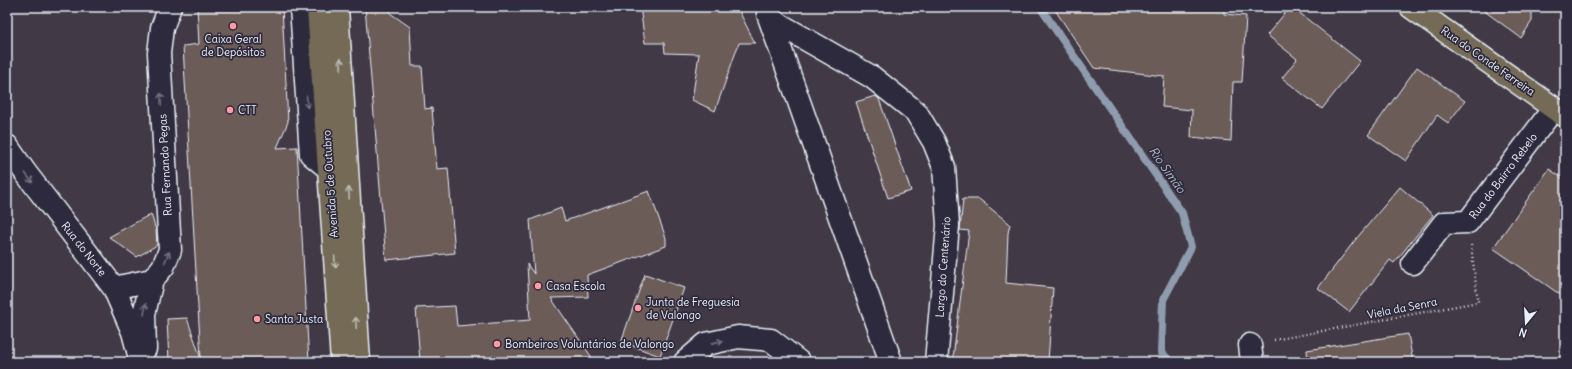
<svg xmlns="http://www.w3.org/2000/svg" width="1572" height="369" viewBox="0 0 1572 369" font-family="Delius,sans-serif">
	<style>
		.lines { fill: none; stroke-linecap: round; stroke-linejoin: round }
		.stream { stroke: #8e9cae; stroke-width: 8 }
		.building { fill: #6c5b59; stroke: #e8f1f8 }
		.minor-casing { stroke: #e8f1f8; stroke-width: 25 }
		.major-casing { stroke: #e8f1f8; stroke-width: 25 }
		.path { stroke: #e8f1f8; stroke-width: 2.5; stroke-dasharray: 1 3; stroke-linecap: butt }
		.minor { stroke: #2f2a3d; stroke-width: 22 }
		.major { stroke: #746b55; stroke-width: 22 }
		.oneway { stroke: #babbb7 }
		.oneway2 { stroke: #70707e }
		.poi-dot { fill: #ff9aa2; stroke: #2f2a3d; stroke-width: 1.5 }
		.labels { text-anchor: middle; stroke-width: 3.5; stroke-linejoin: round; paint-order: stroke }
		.poi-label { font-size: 11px; fill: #e8f1f8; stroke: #2f2a3d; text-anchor: start }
		.street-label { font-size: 11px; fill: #e8f1f8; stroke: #2f2a3d }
		.water-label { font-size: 12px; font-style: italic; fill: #acb8c6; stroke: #2f2a3d }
	</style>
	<rect width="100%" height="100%" fill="#413945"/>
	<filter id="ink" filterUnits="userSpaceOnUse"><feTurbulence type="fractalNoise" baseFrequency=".025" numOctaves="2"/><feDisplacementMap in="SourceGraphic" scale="8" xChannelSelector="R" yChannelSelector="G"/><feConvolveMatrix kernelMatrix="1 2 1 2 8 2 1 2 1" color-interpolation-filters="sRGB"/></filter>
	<g filter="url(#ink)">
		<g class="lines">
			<path class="stream" d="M 1040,7 L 1182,213 L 1191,247 L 1163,300 L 1161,352 L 1171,362"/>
		</g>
		<path class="building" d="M 197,7 L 282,7 L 288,122 L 277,148 L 297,147 L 309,362 L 169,362 L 167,319 L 187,318 L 201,359 L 183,46 L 199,44 Z
			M 365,7 L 391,7 L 390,13 L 410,27 L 412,66 L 422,66 L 425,109 L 432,108 L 437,169 L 448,168 L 455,253 L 386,260 Z
			M 640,7 L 737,7 L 755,43 L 739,43 L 715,111 L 692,100 L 699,54 L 665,53 L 664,43 L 645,43 Z
			M 1053,7 L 1224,7 L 1224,14 L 1246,16 L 1242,82 L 1233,82 L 1231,141 L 1191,137 L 1192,110 L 1162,107 L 1164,76 L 1094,68 Z
			M 1290,7 L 1292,7 L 1360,61 L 1322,109 L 1282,78 L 1297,59 L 1267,35 Z
			M 1479,7 L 1532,7 L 1532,21 L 1521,38 Z
			M 1417,67 L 1465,101 L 1448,123 L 1437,115 L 1406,161 L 1368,135 Z
			M 875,96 L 879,99 L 911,191 L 888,198 L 856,102 Z
			M 1549,169 L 1565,180 L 1565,298 L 1493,248 Z
			M 1400,187 L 1433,215 L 1394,263 L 1390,260 L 1349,312 L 1318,288 L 1356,239 Z
			M 649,191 L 666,238 L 666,246 L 587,275 L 588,297 L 551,298 L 595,362 L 420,362 L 416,308 L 455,306 L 457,326 L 530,320 L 527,264 L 534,274 L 530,220 L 561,208 L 565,221 Z
			M 963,199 L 979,199 L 1010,224 L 1008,233 L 1006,283 L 1053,288 L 1048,362 L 968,362 L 968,360 L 953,358 L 969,231 L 960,230 Z
			M 151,214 L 156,230 L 157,245 L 137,257 L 109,237 Z
			M 645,274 L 684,288 L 660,356 L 621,342 Z
			M 1408,334 L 1413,362 L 1308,362 L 1307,350 Z"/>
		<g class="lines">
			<g class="minor-casing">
				<path id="minor" d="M 301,7 L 311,154 L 328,168
					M 768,14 L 891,362
					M 770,19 L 872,77 L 916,112 L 934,142 L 944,167 L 948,225 L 936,362
					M 7,146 L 25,172 L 114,288 L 133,332 L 141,362
					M 1413,263 L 1444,223 L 1468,222 L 1554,108
					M 114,288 L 152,280 L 163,267 L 170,250 L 159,53 L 162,28 L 170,7
					M 1250,345 L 1252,362
					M 145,349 L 144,314 L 152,280
					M 685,362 L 706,344 L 738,337 L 771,340 L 799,362"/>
			</g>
			<g class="major-casing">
				<path id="major" d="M 318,7 L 342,362
					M 337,7 L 359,362
					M 1411,7 L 1565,116"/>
			</g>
			<path class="path" d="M 1274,340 L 1478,302 L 1471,245"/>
			<use href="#minor" class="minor"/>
			<use href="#major" class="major"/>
		</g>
		<defs><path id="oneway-shaft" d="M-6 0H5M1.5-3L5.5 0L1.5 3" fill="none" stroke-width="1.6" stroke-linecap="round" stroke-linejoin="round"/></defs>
		<g class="oneway">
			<use href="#oneway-shaft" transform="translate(341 64) rotate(-93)"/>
			<use href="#oneway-shaft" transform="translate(349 193) rotate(-93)"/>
			<use href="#oneway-shaft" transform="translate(335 262) rotate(86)"/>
			<use href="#oneway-shaft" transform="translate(356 323) rotate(-93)"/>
		</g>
		<g class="oneway2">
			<use href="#oneway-shaft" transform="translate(161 99) rotate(-93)"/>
			<use href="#oneway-shaft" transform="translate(307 102) rotate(86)"/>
			<use href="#oneway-shaft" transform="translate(29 178) rotate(53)"/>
			<use href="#oneway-shaft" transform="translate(167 257) rotate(-67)"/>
			<use href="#oneway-shaft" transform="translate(145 309) rotate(-81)"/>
			<use href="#oneway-shaft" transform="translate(717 342) rotate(-11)"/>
		</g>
	</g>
	<g class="poi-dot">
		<circle cx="233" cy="26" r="4"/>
		<circle cx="230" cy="110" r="4"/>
		<circle cx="538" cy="286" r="4"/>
		<circle cx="638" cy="308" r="4"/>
		<circle cx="257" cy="319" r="4"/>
		<circle cx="497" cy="344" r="4"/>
	</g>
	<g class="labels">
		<g class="poi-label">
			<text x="233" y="43" text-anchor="middle">Caixa Geral<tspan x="233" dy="13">de Depósitos</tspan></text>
			<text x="238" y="114">CTT</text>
			<text x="546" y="290">Casa Escola</text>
			<text x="646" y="306">Junta de Freguesia<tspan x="646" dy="13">de Valongo</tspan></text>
			<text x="265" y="323">Santa Justa</text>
			<text x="505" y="348">Bombeiros Voluntários de Valongo</text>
		</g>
		<g class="street-label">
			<text transform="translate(1488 61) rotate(35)" y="4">Rua do Conde Ferreira</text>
			<text transform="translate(165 165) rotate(-93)" y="4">Rua Fernando Pegas</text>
			<text transform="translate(1503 176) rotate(-53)" y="4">Rua do Bairro Rebelo</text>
			<text transform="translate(330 184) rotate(-94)" y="4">Avenida 5 de Outubro</text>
			<text transform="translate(84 249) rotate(52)" y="4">Rua do Norte</text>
			<text transform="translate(943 267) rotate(-86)" y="4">Largo do Centenário</text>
			<text transform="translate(1402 308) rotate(-11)" y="4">Viela da Senra</text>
		</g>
		<g class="water-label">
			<text transform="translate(1167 170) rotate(55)" y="4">Rio Simão</text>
		</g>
	</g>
	<rect width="1572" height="369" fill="none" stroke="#2f2a3d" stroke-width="24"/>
	<rect x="12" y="12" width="1548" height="345" fill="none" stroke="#e8f1f8" stroke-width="1.5" filter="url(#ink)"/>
	<g transform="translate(1526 323) rotate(198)" stroke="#2f2a3d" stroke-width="3" paint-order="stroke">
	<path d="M0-3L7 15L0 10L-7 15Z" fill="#e8f1f8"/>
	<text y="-6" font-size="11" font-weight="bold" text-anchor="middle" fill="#e8f1f8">N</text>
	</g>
</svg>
